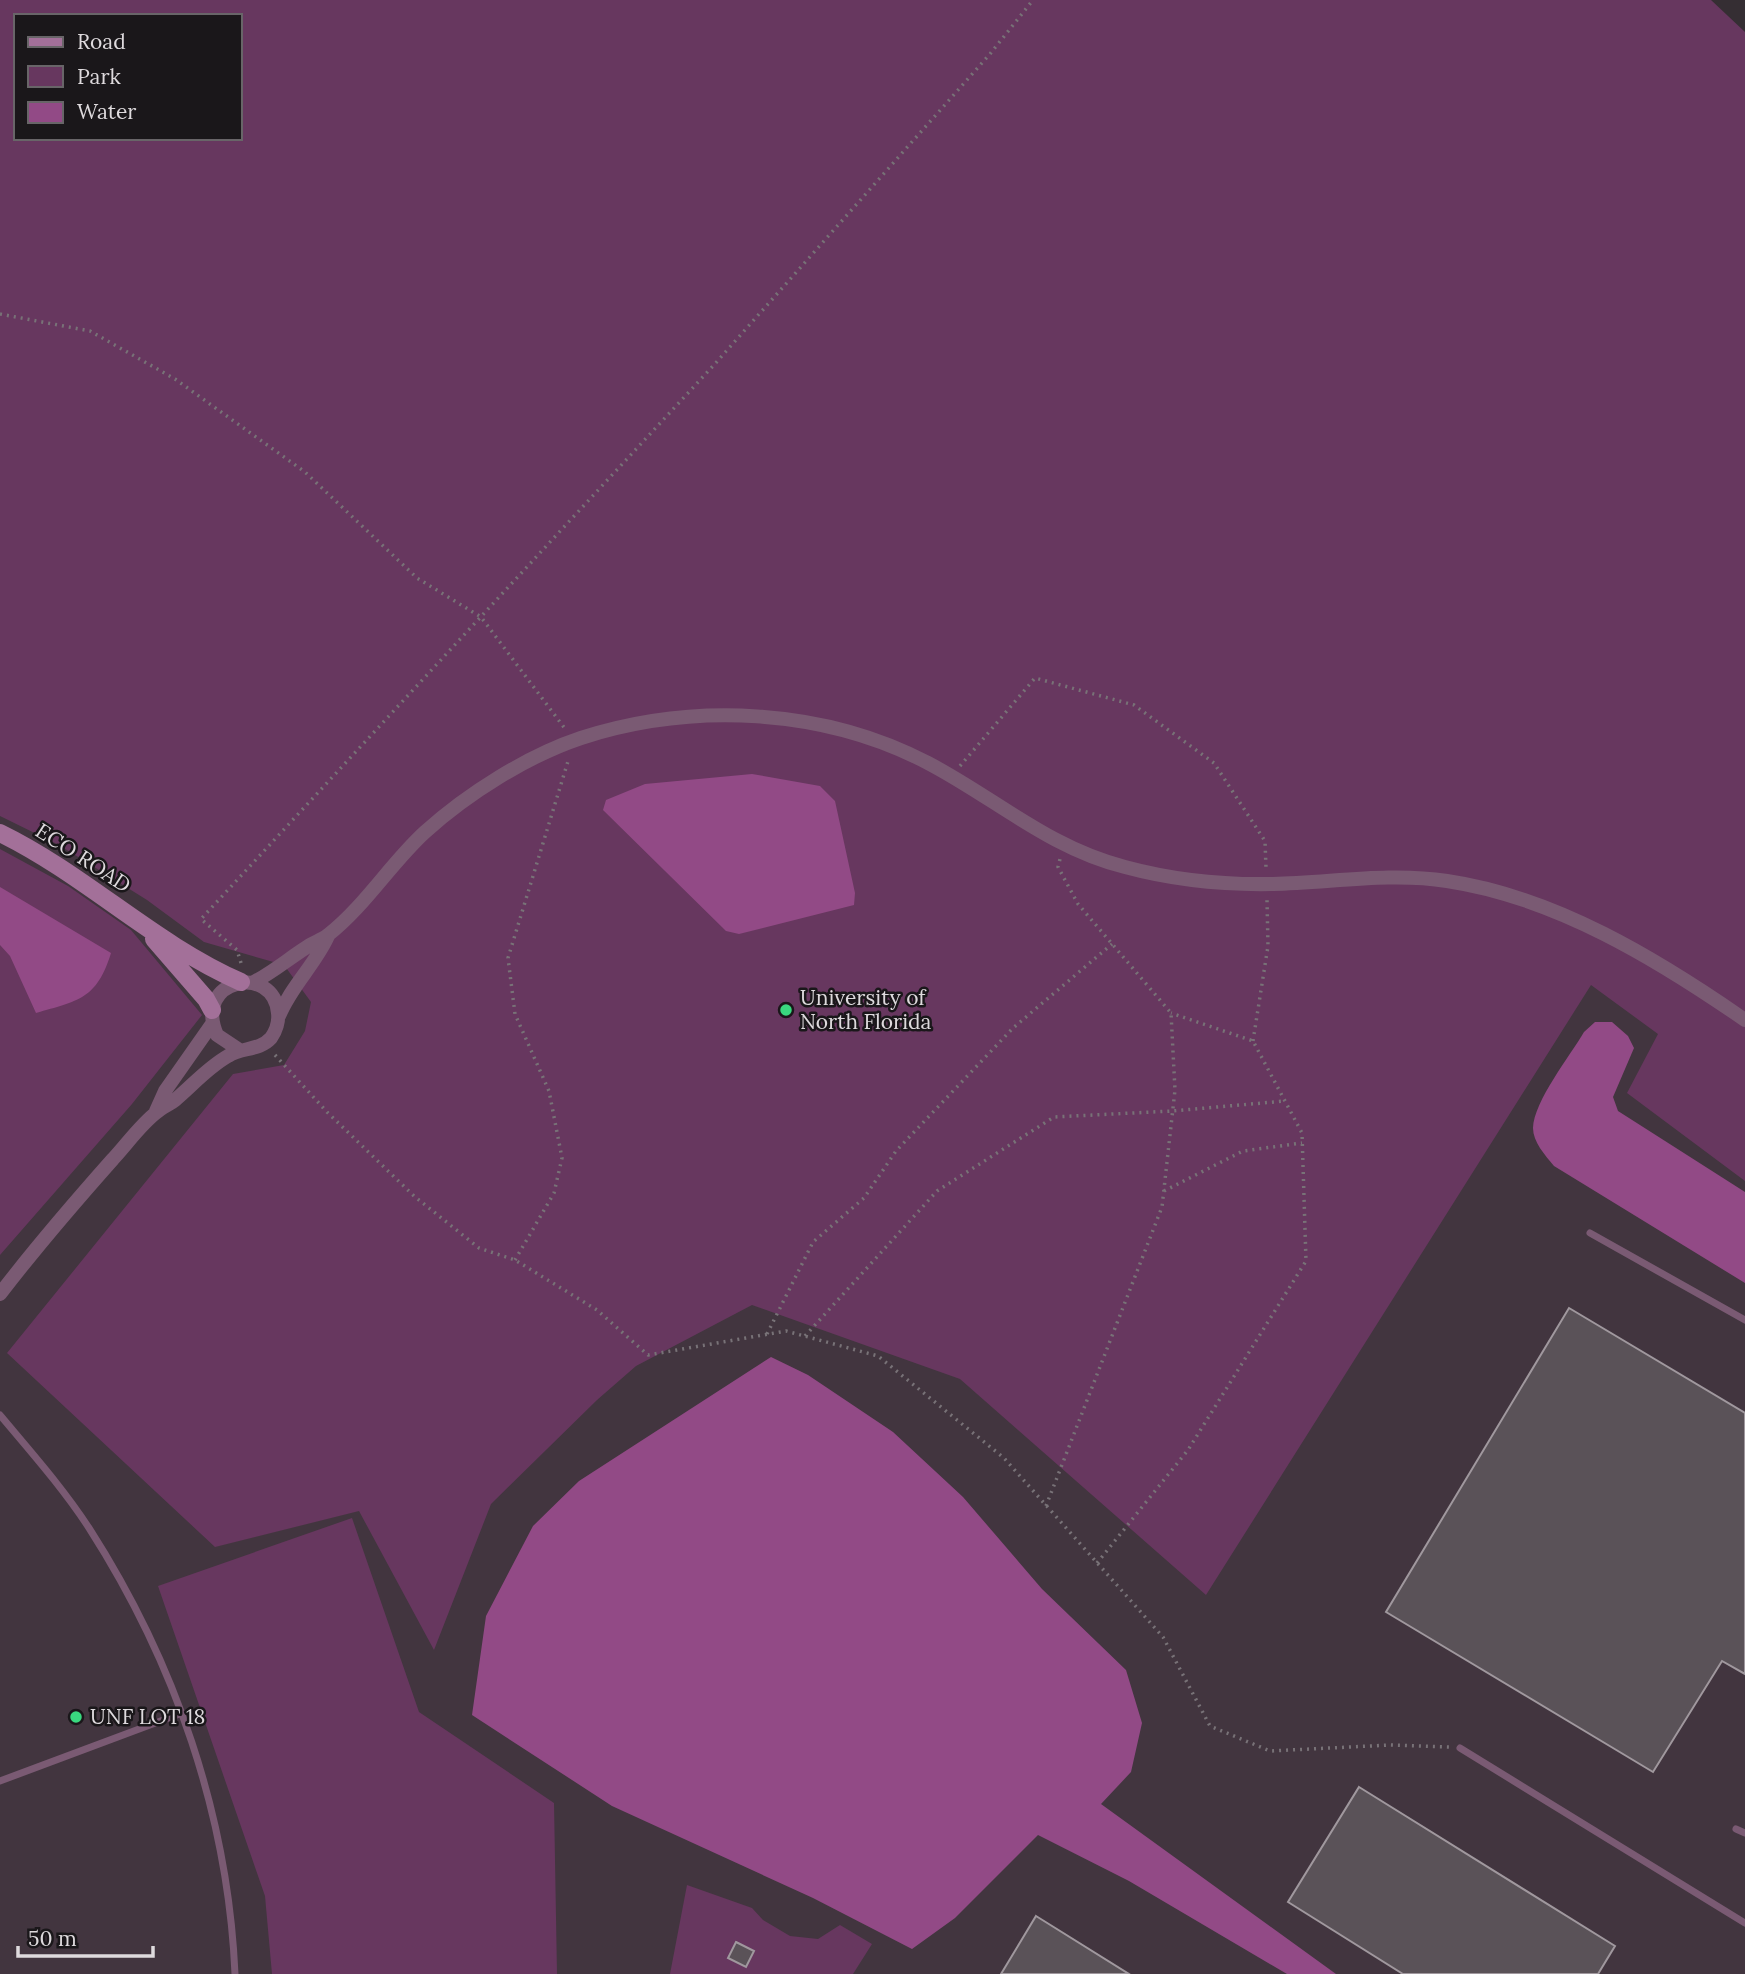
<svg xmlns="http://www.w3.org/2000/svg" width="1745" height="1974" viewBox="0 0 1745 1974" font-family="Lora,serif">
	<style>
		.built { fill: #42353f; fill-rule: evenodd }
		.green { fill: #67375f; fill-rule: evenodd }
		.water { fill: #924a86 }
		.building { fill: #5a5258; stroke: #a0989e; stroke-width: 2 }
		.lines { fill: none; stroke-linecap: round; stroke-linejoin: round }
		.path { stroke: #787277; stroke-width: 3.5; stroke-dasharray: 2 5; stroke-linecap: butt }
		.lane { stroke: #7a5a73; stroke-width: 7 }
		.street { stroke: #7a5a73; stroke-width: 14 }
		.secondary { stroke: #a37099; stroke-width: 18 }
		.poi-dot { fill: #39d87f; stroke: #1a171a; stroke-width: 2.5 }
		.labels { text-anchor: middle; stroke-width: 5; stroke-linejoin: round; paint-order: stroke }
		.street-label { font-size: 21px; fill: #dedadd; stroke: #1a171a }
		.poi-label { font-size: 21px; fill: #dedadd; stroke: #1a171a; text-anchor: start }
	</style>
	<rect width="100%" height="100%" fill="#352e33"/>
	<path class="built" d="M 0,0 L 1745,62 L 1745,1974 L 0,1974 ZM 16,16 L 240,16 L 240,138 L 16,138 Z"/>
	<path class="green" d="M 0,0 L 1711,0 L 1745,32 L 1745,1181 L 1627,1093 L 1658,1034 L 1591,985 L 1206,1595 L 960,1379 L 752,1305 L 636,1366 L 597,1400 L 491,1504 L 434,1650 L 359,1511 L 215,1547 L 7,1353 L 233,1074 L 284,1065 L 305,1031 L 311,1002 L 284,965 L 204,942 L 147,900 L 59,845 L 0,816 ZM 16,16 L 240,16 L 240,138 L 16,138 Z
		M 0,849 L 68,886 L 131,930 L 202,1015 L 132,1104 L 0,1255 Z
		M 352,1518 L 419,1712 L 554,1803 L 557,1974 L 272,1974 L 265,1896 L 158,1586 Z
		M 687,1885 L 752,1908 L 763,1920 L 790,1936 L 818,1939 L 840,1925 L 872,1944 L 853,1974 L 670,1974 Z"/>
	<path class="water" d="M 752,774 L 820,786 L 835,801 L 855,893 L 854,905 L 739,934 L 726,931 L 603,810 L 606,800 L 645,784 Z
		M 0,887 L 111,953 C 97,999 78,1001 36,1013 L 10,956 L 0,945 Z
		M 1595,1022 L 1612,1022 L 1628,1036 L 1634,1048 L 1613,1097 L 1618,1111 L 1745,1192 L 1745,1283 L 1554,1166 C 1545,1155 1533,1142 1533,1128 C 1534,1101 1570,1056 1584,1032 Z
		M 771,1357 L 808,1375 L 893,1432 L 963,1497 L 1042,1589 L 1126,1670 L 1142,1723 L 1131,1772 L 1101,1804 L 1336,1974 L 1287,1974 L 1129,1881 L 1038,1835 L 955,1918 L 912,1949 L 813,1898 L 612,1806 L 472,1715 L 486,1616 L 533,1526 L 579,1481 Z"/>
	<path class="building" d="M 1569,1308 L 1745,1413 L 1745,1674 L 1722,1661 L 1653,1772 L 1386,1612 Z
		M 1359,1787 L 1615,1946 L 1598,1974 L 1403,1974 L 1288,1902 Z
		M 1036,1916 L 1129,1974 L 1001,1974 Z
		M 736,1942 L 754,1951 L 746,1967 L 728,1958 Z"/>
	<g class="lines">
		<path class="path" d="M 0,314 L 90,331 L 175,379 L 305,472 L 417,578 L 481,617 L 566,730
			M 960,766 L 1035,678 L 1134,705 L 1214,763 L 1265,841 L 1266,868
			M 241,963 L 237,950 L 201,919 L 713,366 L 990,54 L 1033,0
			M 1253,1041 L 1268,946 L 1267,900
			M 275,1055 L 327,1112 L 414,1196 L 479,1248 L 515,1260 L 597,1310 L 648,1355 L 786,1331 L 878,1356 L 1004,1458 L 1163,1637 L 1210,1726 L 1270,1751 L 1390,1745 L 1450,1747
			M 1164,1191 L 1243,1151 L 1302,1143
			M 515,1260 L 554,1193 L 562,1158 L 549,1091 L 515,1014 L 508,958 L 569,758
			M 767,1334 L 813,1242 L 864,1198 L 896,1151 L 1013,1028 L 1112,944
			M 805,1336 L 937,1191 L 1054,1117 L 1172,1111 L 1285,1101
			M 1046,1506 L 1162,1207 L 1175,1090 L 1171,1013 L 1078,904 L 1058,867 L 1060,859
			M 1097,1563 L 1188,1450 L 1306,1261 L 1302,1133 L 1253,1041 L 1171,1013"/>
		<path class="lane" d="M 1590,1233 L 1745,1320
			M 0,1415 C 31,1452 63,1488 89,1528 C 175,1662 228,1815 235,1974
			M 1460,1748 L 1745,1923
			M 0,1781 L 182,1713
			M 1736,1829 L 1745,1833"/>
		<path class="street" d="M 252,983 C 272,973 288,959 307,947 C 314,942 322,940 328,935 C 365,906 391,863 425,832 C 467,794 527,756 581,738 C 693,702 823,708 928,763 C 995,798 1049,848 1125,867 C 1173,880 1223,885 1273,884 C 1330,883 1389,872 1447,881 C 1555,897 1657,959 1745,1020
			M 279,1016 C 291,986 315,965 328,936
			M 156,1111 L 165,1091 L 212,1024
			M 0,1294 C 36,1247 74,1203 113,1159 C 127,1144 141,1124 157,1112 C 162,1107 169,1105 175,1100 C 193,1085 207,1068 228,1056 C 242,1047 259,1051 271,1038 C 276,1031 279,1021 278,1013 C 274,963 192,978 217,1035 L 238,1049"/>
		<path class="secondary" d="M 0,833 C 86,875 154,944 241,982
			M 154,939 L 206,999 L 212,1010"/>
	</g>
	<g class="poi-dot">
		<circle cx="786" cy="1010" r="7"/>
		<circle cx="76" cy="1717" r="7"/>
	</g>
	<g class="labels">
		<g class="street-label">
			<text transform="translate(83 858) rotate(33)" y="7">ECO ROAD</text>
		</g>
		<g class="poi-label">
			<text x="800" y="1005">University of<tspan x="800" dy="24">North Florida</tspan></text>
			<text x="90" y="1724">UNF LOT 18</text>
		</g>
	</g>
	<rect x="14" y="14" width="228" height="126" fill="#1a171a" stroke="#686568" stroke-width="2"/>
	<rect x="28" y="37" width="35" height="10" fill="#a37099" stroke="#686568" stroke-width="2"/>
	<text x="77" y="49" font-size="21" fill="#dedadd">Road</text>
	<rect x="28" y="66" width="35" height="21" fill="#67375f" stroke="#686568" stroke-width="2"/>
	<text x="77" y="84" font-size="21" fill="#dedadd">Park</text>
	<rect x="28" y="102" width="35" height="21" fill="#924a86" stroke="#686568" stroke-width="2"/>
	<text x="77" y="119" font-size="21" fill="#dedadd">Water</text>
	<path d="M18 1946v10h135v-10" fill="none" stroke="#dedadd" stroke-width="3.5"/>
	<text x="28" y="1946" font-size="21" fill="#dedadd" stroke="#1a171a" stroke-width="5" paint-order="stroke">50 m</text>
</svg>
